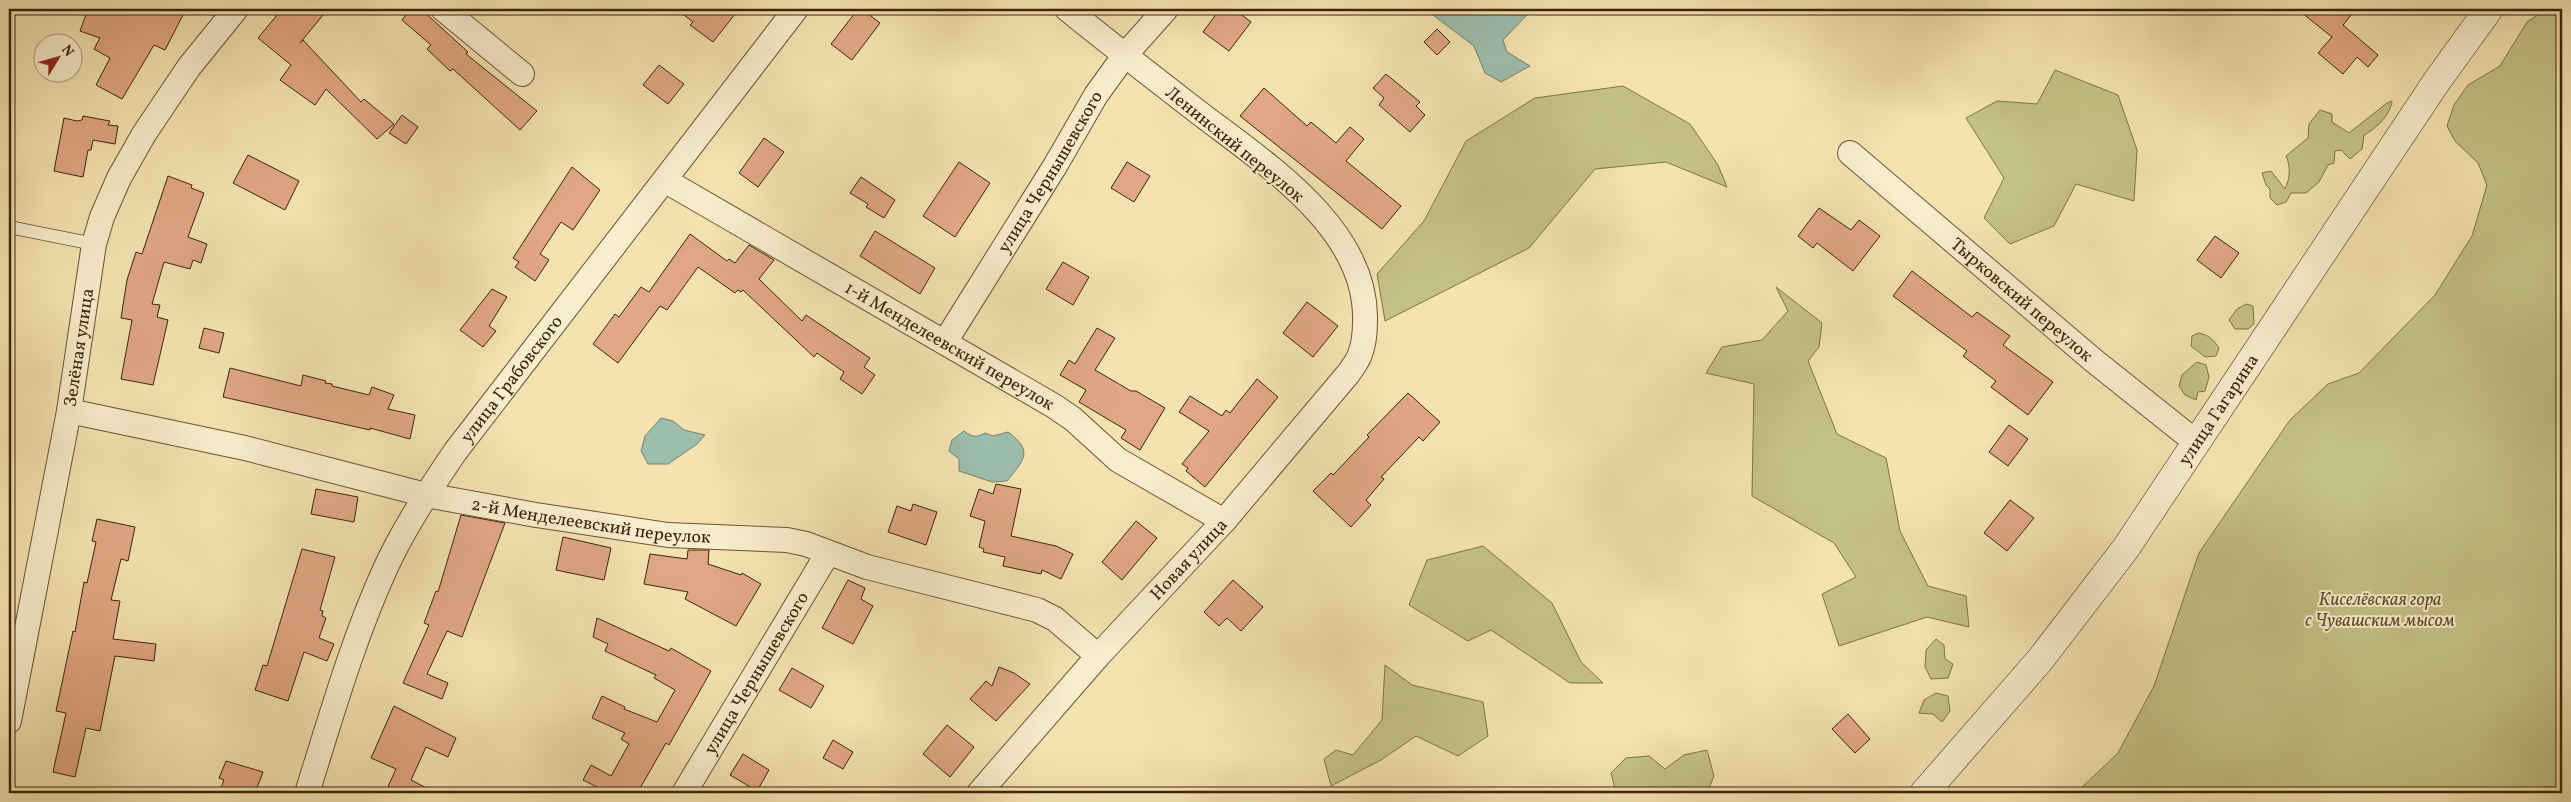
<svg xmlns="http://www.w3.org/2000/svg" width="2571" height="802" viewBox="0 0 2571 802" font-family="Vollkorn,serif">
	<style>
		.green { fill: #c4c186; stroke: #827347 }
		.water { fill: #9cbeae; stroke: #77816c }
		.building { fill: #e0a784; stroke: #3f2508 }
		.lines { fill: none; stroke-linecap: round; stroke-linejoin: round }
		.lane-casing { stroke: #6c5432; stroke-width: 14 }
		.street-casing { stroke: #6c5432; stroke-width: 26 }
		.secondary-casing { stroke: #3f2508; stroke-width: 29 }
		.lane { stroke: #f8edcc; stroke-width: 12 }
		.street { stroke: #f8edcc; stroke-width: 24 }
		.secondary { stroke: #f8edcc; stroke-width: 28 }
		.labels { text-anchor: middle; stroke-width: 4; stroke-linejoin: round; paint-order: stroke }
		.street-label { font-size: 18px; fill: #3f2508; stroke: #f8edcc }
		.park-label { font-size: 18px; font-style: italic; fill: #604c28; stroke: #f8edcc }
	</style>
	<rect width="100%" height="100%" fill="#f4e3b1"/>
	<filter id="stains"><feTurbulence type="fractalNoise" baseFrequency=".004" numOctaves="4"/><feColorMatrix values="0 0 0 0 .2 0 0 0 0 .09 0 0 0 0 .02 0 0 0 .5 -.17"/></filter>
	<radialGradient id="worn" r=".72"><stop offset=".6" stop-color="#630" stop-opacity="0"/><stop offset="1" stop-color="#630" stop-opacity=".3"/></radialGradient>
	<path class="green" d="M 2546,9 L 2562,11 L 2562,793 L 2076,793 L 2118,753 L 2154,686 L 2199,553 L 2290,420 L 2328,384 L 2359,373 L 2435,295 L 2472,236 L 2487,185 L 2478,163 L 2455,141 L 2447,126 L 2454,105 L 2468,85 L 2500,66 L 2527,22 Z
		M 2055,70 L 2118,95 L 2137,150 L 2134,201 L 2076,184 L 2054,226 L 2010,244 L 1984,218 L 2004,178 L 1966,118 L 1997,101 L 2037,104 Z
		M 1623,86 L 1690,124 L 1718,165 L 1727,187 L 1666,162 L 1595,169 L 1529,248 L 1385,321 L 1377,274 L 1424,221 L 1466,141 L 1535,98 Z
		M 2392,101 C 2391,114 2376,129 2364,135 L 2362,149 L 2350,159 L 2341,150 L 2335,151 L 2334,163 L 2328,165 L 2319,182 L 2306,193 L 2291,193 L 2286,202 L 2277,205 L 2270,198 L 2270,189 L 2266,185 L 2262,173 L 2271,171 L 2285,189 C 2290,178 2291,167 2286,156 L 2308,138 L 2309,124 L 2320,110 L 2332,114 L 2332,122 L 2349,133 L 2387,103 Z
		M 1776,287 L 1822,323 L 1819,347 L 1808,361 L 1837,434 L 1886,458 L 1900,531 L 1928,586 L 1966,596 L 1969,627 L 1927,617 L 1839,646 L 1822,594 L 1856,577 L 1834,543 L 1752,496 L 1754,384 L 1706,373 L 1722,347 L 1762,340 L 1788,311 Z
		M 2246,304 L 2253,306 L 2254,324 L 2248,329 L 2235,329 L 2229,320 L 2237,309 Z
		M 2198,333 C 2209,335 2213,339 2219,348 L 2216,356 L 2205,357 L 2191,346 L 2192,336 Z
		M 2197,362 L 2206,365 L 2209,377 L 2205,391 L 2198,392 L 2196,400 L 2185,395 L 2179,386 L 2182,375 Z
		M 1483,546 L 1552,603 L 1581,662 L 1603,683 L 1570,683 L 1491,630 L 1468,641 L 1409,605 L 1427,560 Z
		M 1936,639 L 1944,645 L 1945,659 L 1953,664 L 1948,678 L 1931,679 L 1925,667 L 1926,650 Z
		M 1385,665 L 1412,685 L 1483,702 L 1488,736 L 1458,756 L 1416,736 L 1381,760 L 1331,786 L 1324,759 L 1336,750 L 1353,755 L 1382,720 Z
		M 1936,693 L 1948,696 L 1950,711 L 1942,722 L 1933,714 L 1919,713 L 1924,700 Z
		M 1707,750 L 1714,776 L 1707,793 L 1616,793 L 1611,773 L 1626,758 L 1649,756 L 1665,769 L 1684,755 Z"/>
	<path class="water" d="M 1425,9 L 1519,9 L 1527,15 L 1503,40 L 1507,52 L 1530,66 L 1501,82 L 1485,73 L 1474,46 Z
		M 661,418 L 673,421 L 684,430 L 705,435 L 697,444 L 668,464 L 648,464 L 641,451 L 645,436 Z
		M 964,431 C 972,437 976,438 985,433 L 993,436 L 1008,432 C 1034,451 1024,460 1007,481 L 992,482 L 959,471 L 959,459 L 949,451 L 952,440 Z"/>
	<path class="building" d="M 88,9 L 144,9 L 154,14 L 157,9 L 186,9 L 165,50 L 154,45 L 122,99 L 96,85 L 110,58 L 94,49 L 100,38 L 80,31 Z
		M 282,9 L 328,9 L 300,43 L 303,40 L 361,102 L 364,99 L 394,124 L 377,139 L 326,89 L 315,105 L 280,80 L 291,65 L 258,38 Z
		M 411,9 L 421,9 L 468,52 L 466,54 L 537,111 L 520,130 L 453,69 L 450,71 L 427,49 L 431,45 L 402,20 Z
		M 676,9 L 739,9 L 713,42 L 690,25 L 693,22 Z
		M 858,9 L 862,9 L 880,23 L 852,60 L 831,44 Z
		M 1220,9 L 1234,9 L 1251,22 L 1229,51 L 1203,32 Z
		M 2297,9 L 2356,9 L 2343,25 L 2378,55 L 2368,67 L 2357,57 L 2343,74 L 2318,53 L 2332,37 Z
		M 1437,29 L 1450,42 L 1437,55 L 1424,42 Z
		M 659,65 L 684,84 L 668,104 L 643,85 Z
		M 1386,74 L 1420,102 L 1416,106 L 1425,115 L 1410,132 L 1379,105 L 1384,98 L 1373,88 Z
		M 1264,88 L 1307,126 L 1311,122 L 1336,143 L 1350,127 L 1364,139 L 1346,161 L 1401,206 L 1382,229 L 1240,116 Z
		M 402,115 L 418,127 L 406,144 L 389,133 Z
		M 83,116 L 110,121 L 108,125 L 118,126 L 115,144 L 93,140 L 91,150 L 88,150 L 83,177 L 54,171 L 64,118 L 77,121 L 82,120 Z
		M 764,138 L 784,152 L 758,187 L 739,173 Z
		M 248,155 L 299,181 L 285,210 L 233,183 Z
		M 959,162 L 990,183 L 955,237 L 923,216 Z
		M 1127,162 L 1150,176 L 1134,202 L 1111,188 Z
		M 572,167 L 600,190 L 573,230 L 561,222 L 540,254 L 549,260 L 535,281 L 515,267 L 519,262 L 513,258 Z
		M 168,176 L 192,185 L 191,188 L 204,193 L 188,237 L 207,244 L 201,263 L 193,260 L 190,269 L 164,262 L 152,304 L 160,305 L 157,317 L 168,320 L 153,385 L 121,379 L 132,320 L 121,318 L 127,280 L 136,252 L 142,254 Z
		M 861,177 L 895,200 L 884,218 L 866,207 L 868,204 L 850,193 Z
		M 1819,208 L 1851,230 L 1859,220 L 1880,236 L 1853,271 L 1817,243 L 1813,248 L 1798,236 Z
		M 875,231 L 935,268 L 920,294 L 860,256 Z
		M 690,234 L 727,261 L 729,259 L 735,263 L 749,245 L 774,260 L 759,279 L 802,321 L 806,315 L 870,358 L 864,367 L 875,375 L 862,394 L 840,379 L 844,372 L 817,353 L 814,357 L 743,290 L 741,292 L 738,290 L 735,293 L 698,267 L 667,310 L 660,306 L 618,363 L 593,344 L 615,314 L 619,317 L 641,287 L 649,292 Z
		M 2215,236 L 2239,253 L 2221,278 L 2197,260 Z
		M 1063,262 L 1089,277 L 1073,305 L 1046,289 Z
		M 1912,271 L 1972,317 L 1977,312 L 2010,336 L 2003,345 L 2053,382 L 2028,415 L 1991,387 L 1996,381 L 1963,356 L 1967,351 L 1893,296 Z
		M 492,289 L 507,297 L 489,326 L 496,331 L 483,347 L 460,330 Z
		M 1307,302 L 1338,326 L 1313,357 L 1283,333 Z
		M 204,328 L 224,333 L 219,353 L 199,348 Z
		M 1097,328 L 1115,338 L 1095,370 L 1131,391 L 1136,391 L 1165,408 L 1140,450 L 1121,438 L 1126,430 L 1079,402 L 1086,390 L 1060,375 L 1069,360 L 1075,364 Z
		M 230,368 L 301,386 L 303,375 L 326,381 L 325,383 L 332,384 L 332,386 L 369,395 L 372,387 L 394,395 L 388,409 L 415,415 L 410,439 L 370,428 L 370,430 L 223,397 Z
		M 1257,379 L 1278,397 L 1205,487 L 1186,471 L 1188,468 L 1182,464 L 1209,431 L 1179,412 L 1190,396 L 1222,416 L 1226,410 L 1230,413 Z
		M 1408,393 L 1440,422 L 1423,441 L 1419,437 L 1381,477 L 1384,479 L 1366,500 L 1371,505 L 1351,527 L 1313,491 L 1331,473 L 1333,475 L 1369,437 L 1367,435 Z
		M 2009,425 L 2028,439 L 2008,466 L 1989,452 Z
		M 996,484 L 1021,489 L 1011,536 L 1056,546 L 1073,554 L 1061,579 L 1042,570 L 1041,574 L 1003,566 L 1005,557 L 983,552 L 984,549 L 979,547 L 985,521 L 970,516 L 979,489 L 993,494 Z
		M 316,489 L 358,497 L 354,522 L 311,514 Z
		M 2010,500 L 2034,518 L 2007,551 L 1984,533 Z
		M 913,504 L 937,512 L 926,545 L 888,532 L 897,506 L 911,511 Z
		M 461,515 L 505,523 L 462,637 L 447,631 L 427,674 L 448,683 L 442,699 L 403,683 L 429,625 L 424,623 L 436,591 L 438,592 Z
		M 97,519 L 135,527 L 128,561 L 121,559 L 111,600 L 120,601 L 113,639 L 156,644 L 154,661 L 115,656 L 100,731 L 86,728 L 75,777 L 53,772 L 66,713 L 56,711 L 73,631 L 75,632 L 84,582 L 87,583 L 96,542 L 92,541 Z
		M 1136,521 L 1157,538 L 1122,580 L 1102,562 Z
		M 563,537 L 611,548 L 604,580 L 556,570 Z
		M 302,549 L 335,557 L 320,610 L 323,611 L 322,616 L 326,618 L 319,638 L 334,644 L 327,661 L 304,652 L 288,701 L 255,690 L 263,665 L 267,666 Z
		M 688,550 L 709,550 L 708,564 L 741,575 L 742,573 L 761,584 L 736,626 L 685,599 L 688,592 L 644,584 L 650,554 L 687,559 Z
		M 848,580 L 865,588 L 861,599 L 873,606 L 853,644 L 822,628 Z
		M 1233,580 L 1263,607 L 1241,631 L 1227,618 L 1219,626 L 1204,612 Z
		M 597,618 L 669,651 L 671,648 L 711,671 L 669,745 L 666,743 L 639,790 L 645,793 L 601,793 L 603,790 L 583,780 L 591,765 L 611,776 L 629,744 L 621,739 L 625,733 L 592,718 L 602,696 L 625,707 L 624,709 L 657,722 L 675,690 L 654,678 L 656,675 L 605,651 L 608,644 L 593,637 Z
		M 999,667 L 1014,673 L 1030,684 L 996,721 L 970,699 L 986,681 L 992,686 Z
		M 792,668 L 824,686 L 811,708 L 779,690 Z
		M 394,706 L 456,738 L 448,757 L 426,747 L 411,780 L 436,793 L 385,793 L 396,769 L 371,758 Z
		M 1848,714 L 1870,739 L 1855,753 L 1832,729 Z
		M 947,725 L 974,747 L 950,777 L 923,754 Z
		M 833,740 L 853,752 L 843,769 L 823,758 Z
		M 743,754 L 769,770 L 757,791 L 730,775 Z
		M 226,761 L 263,772 L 255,793 L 219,793 L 224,780 L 219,778 Z"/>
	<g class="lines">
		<g class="lane-casing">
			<path id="lane" d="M 9,227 L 94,244"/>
		</g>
		<g class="street-casing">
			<g id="street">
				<path d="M 443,9 L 522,74"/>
				<path id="s1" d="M 1850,153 L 2093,360 L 2197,443"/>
				<path id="s2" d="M 666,181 L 1054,406 L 1073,419 L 1118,460 L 1224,521"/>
				<path id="s3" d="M 945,342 L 1055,166 L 1096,95 L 1125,55 L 1166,9"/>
				<path id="s4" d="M 69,411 L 245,448 L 426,495 L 536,515 L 668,535 L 787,540 L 806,544 L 867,567 L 1037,610 L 1055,619 L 1098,656"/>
				<path id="s5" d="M 9,721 L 69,411 L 94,244 L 102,217 L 119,178 L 144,134 L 189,67 L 236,9"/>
				<path id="s6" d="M 307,793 C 331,717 353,639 386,567 C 405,526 430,489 455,452 L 796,9"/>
				<path id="s7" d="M 684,793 L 828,553"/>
				<path id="s8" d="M 979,793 L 1098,656 L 1224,521 L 1348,374 C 1352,368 1358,361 1360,354 C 1364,344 1365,332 1365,321 C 1368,228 1263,162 1198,112 C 1154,78 1110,44 1067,9"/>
			</g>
		</g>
		<g class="secondary-casing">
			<g id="secondary">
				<path id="s9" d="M 1924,793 L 2040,660 L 2126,548 L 2437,81 L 2489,9"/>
			</g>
		</g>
		<use href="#lane" class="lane"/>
		<use href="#street" class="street"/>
		<use href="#secondary" class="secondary"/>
	</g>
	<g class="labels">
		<g class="street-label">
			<text transform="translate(1235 144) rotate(39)" y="6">Ленинский переулок</text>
			<text dy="6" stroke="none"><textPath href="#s3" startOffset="200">улица Чернышевского</textPath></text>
			<text dy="6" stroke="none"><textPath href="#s1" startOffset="226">Тырковский переулок</textPath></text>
			<text dy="6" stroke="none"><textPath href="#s2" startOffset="328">1-й Менделеевский переулок</textPath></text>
			<text dy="6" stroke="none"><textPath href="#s5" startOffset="380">Зелёная улица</textPath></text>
			<text dy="6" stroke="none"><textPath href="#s6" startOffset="466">улица Грабовского</textPath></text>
			<text dy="6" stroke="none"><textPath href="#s9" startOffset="484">улица Гагарина</textPath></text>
			<text dy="6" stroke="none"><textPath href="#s4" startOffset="534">2-й Менделеевский переулок</textPath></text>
			<text dy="6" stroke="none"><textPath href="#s8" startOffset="314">Новая улица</textPath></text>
			<text dy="6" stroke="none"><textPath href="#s7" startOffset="140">улица Чернышевского</textPath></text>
		</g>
		<g class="park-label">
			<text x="2380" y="605">Киселёвская гора<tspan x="2380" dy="21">с Чувашским мысом</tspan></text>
		</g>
	</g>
	<rect width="2571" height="802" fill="none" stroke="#f4e3b1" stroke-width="30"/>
	<rect x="10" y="10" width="2551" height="782" fill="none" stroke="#3f2508" stroke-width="2.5"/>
	<rect x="15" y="15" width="2541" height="772" fill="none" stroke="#3f2508"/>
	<g transform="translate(58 58) rotate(53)"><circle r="24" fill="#f8edcc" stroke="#ae9d7e"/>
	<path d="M0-4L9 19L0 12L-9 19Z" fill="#8f2418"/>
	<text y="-8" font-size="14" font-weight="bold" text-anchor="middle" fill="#3f2508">N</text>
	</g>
	<rect width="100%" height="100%" filter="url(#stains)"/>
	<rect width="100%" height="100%" fill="url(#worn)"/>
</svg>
